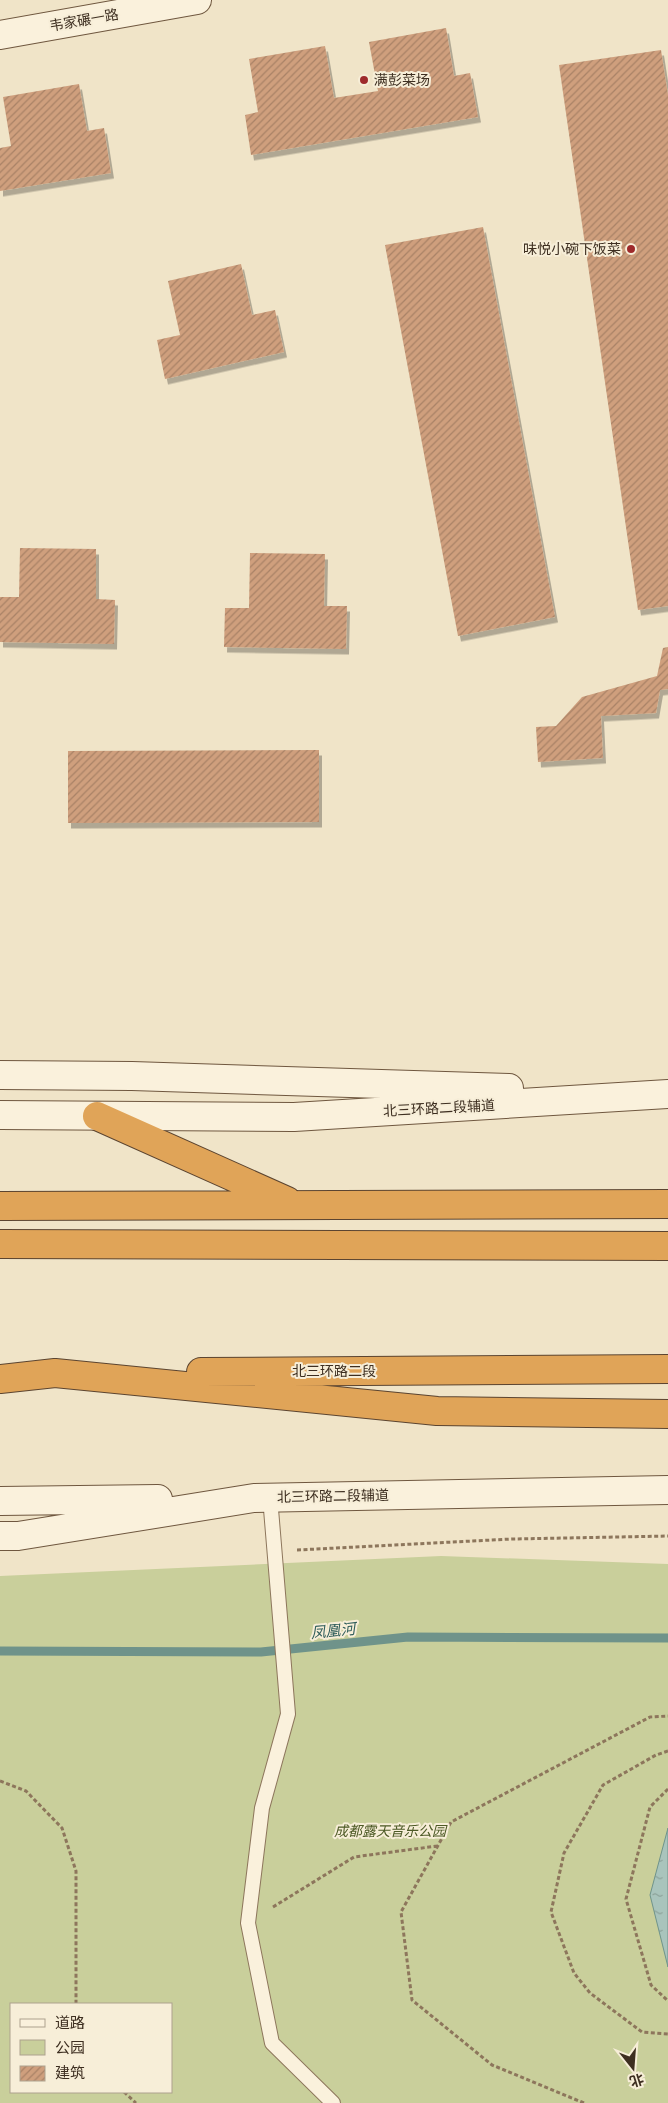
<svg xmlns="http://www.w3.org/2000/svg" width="668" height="2103" viewBox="0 0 668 2103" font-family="'Roboto Serif','Noto Sans SC',serif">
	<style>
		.park { fill: #c9cf9b; fill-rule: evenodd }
		.water { fill: url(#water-ripples); stroke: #6f938a }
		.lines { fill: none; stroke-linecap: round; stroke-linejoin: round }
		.stream { stroke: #6f938a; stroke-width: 9 }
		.building { fill: url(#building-hatch); filter: url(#shadow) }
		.lane-casing { stroke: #8d765c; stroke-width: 16 }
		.secondary-casing { stroke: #6f573f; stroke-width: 30 }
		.highway-casing { stroke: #5b4430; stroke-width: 30 }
		.path { stroke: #8d765c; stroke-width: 3; stroke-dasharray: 4 2.5; stroke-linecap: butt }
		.lane { stroke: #faf1dc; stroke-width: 14 }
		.secondary { stroke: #faf1dc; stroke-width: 28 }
		.highway { stroke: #e0a458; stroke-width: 28 }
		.poi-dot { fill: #9e2a2b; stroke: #f7eed8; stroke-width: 2 }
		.labels { text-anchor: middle; stroke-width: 4; stroke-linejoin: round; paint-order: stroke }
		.street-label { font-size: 14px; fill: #3d2e20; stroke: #f7eed8 }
		.poi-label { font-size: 14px; fill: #3d2e20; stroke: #f7eed8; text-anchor: start }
		.park-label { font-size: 14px; font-style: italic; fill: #4d5a26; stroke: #f7eed8 }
		.water-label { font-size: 15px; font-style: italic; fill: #2f5d5a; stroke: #f7eed8 }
	</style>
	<defs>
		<pattern id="water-ripples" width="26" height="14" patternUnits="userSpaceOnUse" patternTransform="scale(1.25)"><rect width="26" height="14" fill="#a9c4bc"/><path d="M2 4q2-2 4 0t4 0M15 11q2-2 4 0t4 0" fill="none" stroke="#8ba098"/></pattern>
		<pattern id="building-hatch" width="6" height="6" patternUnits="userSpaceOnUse" patternTransform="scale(1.25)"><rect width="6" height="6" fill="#cf9f7d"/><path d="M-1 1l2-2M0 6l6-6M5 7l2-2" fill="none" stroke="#a98266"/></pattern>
		<filter id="shadow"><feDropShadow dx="3" dy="5.5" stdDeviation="0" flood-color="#0004"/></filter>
	</defs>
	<rect width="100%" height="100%" fill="#f0e4c8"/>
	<path class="park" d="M 441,1556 L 668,1564 L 668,2103 L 0,2103 L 0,1576 ZM 11,2004 L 171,2004 L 171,2092 L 11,2092 Z"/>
	<path class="water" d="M 668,1828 L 668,1967 L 650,1895 Z"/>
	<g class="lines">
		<path class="stream" d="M 0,1651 L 261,1652 L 408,1637 L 668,1638"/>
	</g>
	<path class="building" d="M 446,28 L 454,76 L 470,73 L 478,117 L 251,155 L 245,115 L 258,112 L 249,59 L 325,46 L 334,98 L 378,91 L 369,42 Z
		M 661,50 L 668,95 L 668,606 L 638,610 L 559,65 Z
		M 79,84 L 87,131 L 104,128 L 111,173 L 0,191 L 0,148 L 11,146 L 3,97 Z
		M 483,227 L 555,617 L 458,636 L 385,245 Z
		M 241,264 L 252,315 L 275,310 L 284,352 L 165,379 L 157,340 L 180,335 L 168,281 Z
		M 20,548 L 96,549 L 96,599 L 115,600 L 114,644 L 0,642 L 0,597 L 19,597 Z
		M 250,553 L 325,554 L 324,606 L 347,606 L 346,649 L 224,647 L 225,608 L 249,608 Z
		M 668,647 L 668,689 L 660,690 L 656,713 L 601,716 L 603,758 L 538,762 L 536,727 L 556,726 L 582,697 L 657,676 L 663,648 Z
		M 319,750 L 319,822 L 68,823 L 68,751 Z"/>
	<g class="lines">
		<g class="lane-casing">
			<path id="lane" d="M 270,1497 L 288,1714 L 262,1808 L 248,1923 L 272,2043 L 333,2103"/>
		</g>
		<g class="secondary-casing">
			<path id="secondary" d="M 0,35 L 197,0
				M 0,1075 L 132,1076 L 509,1088
				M 0,1115 L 294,1117 L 668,1094
				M 0,1501 L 158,1499
				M 0,1536 L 18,1536 L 254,1498 L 668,1490"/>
		</g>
		<g class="highway-casing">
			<path id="highway" d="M 97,1116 L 287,1201
				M 0,1206 L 668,1204
				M 0,1244 L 668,1246
				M 201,1372 L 668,1369
				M 0,1379 L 55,1373 L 437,1411 L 668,1414"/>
		</g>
		<path class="path" d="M 297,1550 L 512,1539 L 668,1536
			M 668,1751 L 656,1755 L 603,1785 L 564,1853 L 551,1912 L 574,1973 L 590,1993 L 642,2032 L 668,2034
			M 0,1781 L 26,1791 L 62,1828 L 76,1871 L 76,2004
			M 668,1789 L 650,1807 L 626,1899 L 651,1985 L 668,2001
			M 273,1907 L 354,1857 L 437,1846
			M 124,2092 L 136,2103
			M 584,2103 L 492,2065 L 412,2000 L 401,1912 L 451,1822 L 650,1717 L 668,1716"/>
		<use href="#lane" class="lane"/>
		<use href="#secondary" class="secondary"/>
		<use href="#highway" class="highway"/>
	</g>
	<g class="poi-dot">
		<circle cx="364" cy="80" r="5"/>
		<circle cx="631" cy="249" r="5"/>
	</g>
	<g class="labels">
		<g class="street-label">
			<text transform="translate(84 20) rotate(-10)" y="5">韦家碾一路</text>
			<text transform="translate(439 1108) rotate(-3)" y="5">北三环路二段辅道</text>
			<text x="334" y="1376">北三环路二段</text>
			<text transform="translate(333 1496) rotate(-1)" y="5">北三环路二段辅道</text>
		</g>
		<g class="poi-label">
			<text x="374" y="85">满彭菜场</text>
			<text x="621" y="254" text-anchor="end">味悦小碗下饭菜</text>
		</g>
		<g class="park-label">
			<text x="390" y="1836">成都露天音乐公园</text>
		</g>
		<g class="water-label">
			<text transform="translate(333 1631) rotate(-6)" y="5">凤凰河</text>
		</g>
	</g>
	<rect x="10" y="2003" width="162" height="90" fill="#f7eed8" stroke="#ada18e"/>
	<rect x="20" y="2019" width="25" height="8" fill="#faf1dc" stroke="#ada18e"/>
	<text x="55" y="2028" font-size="15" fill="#3d2e20">道路</text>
	<rect x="20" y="2040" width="25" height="15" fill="#c9cf9b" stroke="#ada18e"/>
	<text x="55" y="2053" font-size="15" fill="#3d2e20">公园</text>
	<rect x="20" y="2066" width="25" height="15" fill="url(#building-hatch)" stroke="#ada18e"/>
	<text x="55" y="2078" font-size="15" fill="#3d2e20">建筑</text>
	<g transform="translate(633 2068) rotate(163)" stroke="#f7eed8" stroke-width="4" paint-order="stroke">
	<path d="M0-4L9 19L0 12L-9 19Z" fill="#3d2e20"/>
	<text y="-8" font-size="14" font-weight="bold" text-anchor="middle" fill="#3d2e20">北</text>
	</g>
</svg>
